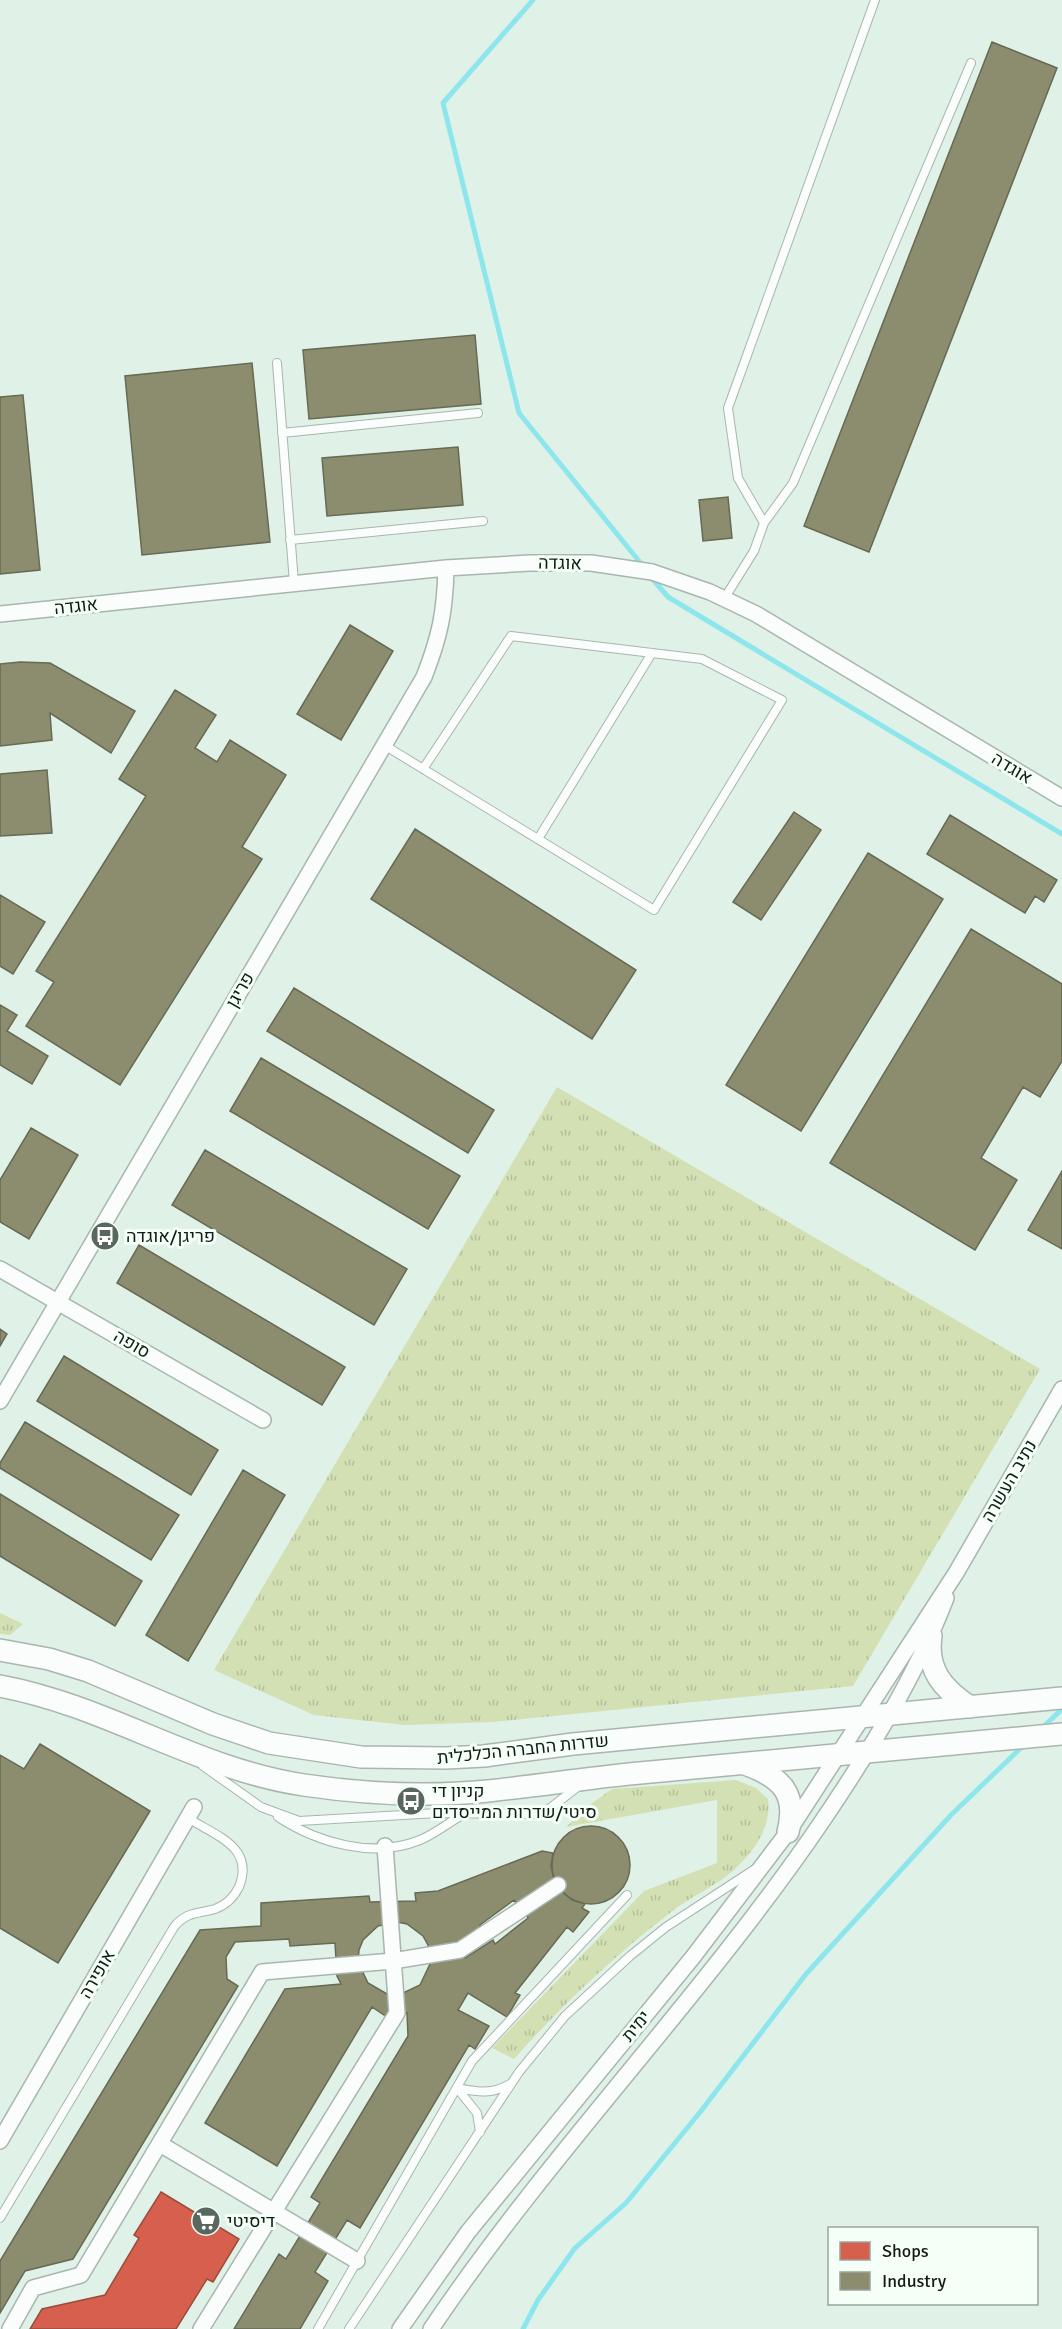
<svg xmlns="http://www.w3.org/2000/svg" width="1062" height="2329" viewBox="0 0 1062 2329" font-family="Signika,Heebo,sans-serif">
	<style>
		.grass { fill: url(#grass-tufts) }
		.shops { fill: #d6604d; stroke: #9b4c3c; stroke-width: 1.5 }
		.industry { fill: #8c8c6e; stroke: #676a54; stroke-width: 1.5; fill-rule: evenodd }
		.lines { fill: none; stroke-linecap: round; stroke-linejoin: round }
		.stream { stroke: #8ee6ed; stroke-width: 5 }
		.lane-casing { stroke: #a8b6ae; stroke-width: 10 }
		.street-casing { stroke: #a8b6ae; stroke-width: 18 }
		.secondary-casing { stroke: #a8b6ae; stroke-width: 24 }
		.lane { stroke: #fafdfb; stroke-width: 8 }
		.street { stroke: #fafdfb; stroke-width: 15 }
		.secondary { stroke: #fafdfb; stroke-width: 21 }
		.labels { text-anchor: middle; stroke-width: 6; stroke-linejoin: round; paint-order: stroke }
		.street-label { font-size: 18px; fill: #121c16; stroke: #f4fff8 }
		.poi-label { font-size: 18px; fill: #121c16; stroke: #f4fff8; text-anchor: start }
	</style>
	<defs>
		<pattern id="grass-tufts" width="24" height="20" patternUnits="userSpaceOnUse" patternTransform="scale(1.5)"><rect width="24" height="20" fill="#d3e0b3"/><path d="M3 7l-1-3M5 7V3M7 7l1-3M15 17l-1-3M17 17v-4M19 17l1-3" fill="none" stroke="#b4c099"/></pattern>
	</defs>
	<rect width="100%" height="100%" fill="#e0f1e7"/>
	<path class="grass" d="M 557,1087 L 1040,1369 L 853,1686 L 493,1722 L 404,1725 L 314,1715 L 214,1670 Z
		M 0,1613 L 23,1624 L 10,1635 L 0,1634 Z
		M 736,1780 L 756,1788 L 768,1799 C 772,1827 754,1851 734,1870 C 715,1887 689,1897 670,1913 C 613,1957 562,2005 514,2059 L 492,2048 L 644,1891 L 717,1863 L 717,1800 L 566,1827 L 591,1804 L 612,1789 Z"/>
	<path class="shops" d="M 161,2192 L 239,2239 L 213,2282 L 207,2279 L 176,2329 L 30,2329 L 42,2309 L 105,2295 L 139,2238 L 134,2235 Z"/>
	<path class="industry" d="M 992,42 L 1057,68 L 869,552 L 804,526 Z
		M 475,335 L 481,404 L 309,419 L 303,350 Z
		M 252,363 L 270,542 L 142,555 L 125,376 Z
		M 23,395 L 40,570 L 0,574 L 0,397 Z
		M 458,447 L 463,505 L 327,516 L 322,458 Z
		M 728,497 L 732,538 L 703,541 L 699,500 Z
		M 350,625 L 393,651 L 341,740 L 297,714 Z
		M 20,662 L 50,663 L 135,711 L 111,753 L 50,713 L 52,740 L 0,746 L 0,664 Z
		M 175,690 L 216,715 L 195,748 L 217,762 L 230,740 L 286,775 L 242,847 L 262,859 L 120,1085 L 26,1026 L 54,982 L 36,971 L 146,796 L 119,779 Z
		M 47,770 L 52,833 L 0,836 L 0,774 Z
		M 794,812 L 821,830 L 761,920 L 733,902 Z
		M 950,815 L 1057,880 L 1044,902 L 1035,896 L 1025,913 L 927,854 Z
		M 415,829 L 636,970 L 592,1039 L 371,899 Z
		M 868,853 L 943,899 L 801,1131 L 726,1085 Z
		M 0,895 L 45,922 L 13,974 L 0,966 Z
		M 971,929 L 1062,984 L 1062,1061 L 1040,1097 L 1023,1087 L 981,1158 L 1017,1180 L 975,1250 L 830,1163 Z
		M 294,988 L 494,1110 L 468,1153 L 267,1031 Z
		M 0,1005 L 17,1015 L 7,1031 L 48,1056 L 32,1084 L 0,1065 Z
		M 261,1058 L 460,1176 L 428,1229 L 230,1111 Z
		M 31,1128 L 78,1155 L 29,1239 L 0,1222 L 0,1180 Z
		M 205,1150 L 407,1269 L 374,1325 L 172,1205 Z
		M 1062,1171 L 1062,1249 L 1028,1230 Z
		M 139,1245 L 345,1367 L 322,1405 L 117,1283 Z
		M 0,1329 L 7,1334 L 0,1346 Z
		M 64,1356 L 218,1450 L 191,1495 L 37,1401 Z
		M 25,1422 L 179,1515 L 151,1560 L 0,1468 L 0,1463 Z
		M 243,1470 L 285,1495 L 188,1661 L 146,1635 Z
		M 0,1494 L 142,1581 L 115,1626 L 0,1556 Z
		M 40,1744 L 150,1811 L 58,1963 L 0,1928 L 0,1755 L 24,1769 Z
		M552 1865a39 39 0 1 1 78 0a39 39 0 1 1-78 0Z
		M 542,1851 L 553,1853 L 551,1866 L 554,1880 L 516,1903 L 514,1900 L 480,1925 L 482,1927 L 456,1944 L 465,1958 L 493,1940 L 495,1944 L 528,1918 L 527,1915 L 561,1891 L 572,1900 L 585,1904 L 582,1908 L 589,1912 L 573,1932 L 567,1927 L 515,1993 L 520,1995 L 507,2017 L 468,1993 L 458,2010 L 489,2026 L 475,2049 L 469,2045 L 360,2228 L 347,2220 L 315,2272 L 328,2281 L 300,2329 L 234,2329 L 279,2254 L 286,2259 L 320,2203 L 311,2197 L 408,2036 L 407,2013 L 384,2015 L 372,2007 L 277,2166 L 205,2123 L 285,1989 L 341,1984 L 337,1976 L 335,1943 L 290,1946 L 289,1939 L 235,1942 L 226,1957 L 227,1979 L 238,1986 L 73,2259 L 25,2271 L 0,2313 L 0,2261 L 200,1930 L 261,1926 L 261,1903 L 369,1896 L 370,1902 L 416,1901 L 415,1893 L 438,1891 ZM 397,1922 L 407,1924 L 423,1936 L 428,1945 L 430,1964 L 420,1985 L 399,1995 L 387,1994 L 368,1983 L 358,1962 L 359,1950 L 363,1940 L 378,1926 Z"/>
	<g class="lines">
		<path class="stream" d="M 533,0 L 443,103 L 519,413 L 643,566
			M 650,576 L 668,597 L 1062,834
			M 1041,1729 L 1062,1709
			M 523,2329 L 538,2300 L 575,2248 L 626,2203 L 701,2111 L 806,1974 L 951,1815 L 1026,1743"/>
		<g class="lane-casing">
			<path id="lane" d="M 277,363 L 294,583
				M 282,433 L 478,413
				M 764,523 L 793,483 L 971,63
				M 290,540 L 483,521
				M 724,599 L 754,551 L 764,523 L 738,478 L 728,408 L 875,0
				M 384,745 L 654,910 L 782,700 L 702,659 L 511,636 L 423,769
				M 538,839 L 652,653
				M 203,1766 L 261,1807 L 299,1821 L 438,1813 L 534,1814 L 549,1809 L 580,1785
				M 278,1817 C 318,1843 373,1859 420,1840 C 435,1834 449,1822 464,1814
				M 457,2088 C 478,2092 491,2095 510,2084
				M 457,2088 L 477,2113 L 480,2132
				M 0,2218 L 174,1927 C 187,1911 198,1914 215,1909 C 226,1905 234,1897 239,1887 C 255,1847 216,1836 188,1818
				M 318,2329 L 472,2061 L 627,1895
				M 349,2329 L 519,2072 L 565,2016 L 630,1956 L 666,1927 L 755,1869"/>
		</g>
		<g class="street-casing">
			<path id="street" d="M 0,614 L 446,568 L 530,563 L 591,563 L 652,572 L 710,592 L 756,614 L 1062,798
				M 0,1269 L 263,1420
				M 0,1401 L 424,677 C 440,636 445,612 446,568
				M 0,2141 L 194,1807
				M 160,2144 L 357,2261
				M 10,2329 L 33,2288 L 81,2275 L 262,1972 L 393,1961 L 460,1950 L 558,1885
				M 201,2329 L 397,2013 L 385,1846
				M 400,2329 L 468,2232 L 693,1957 L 788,1832 L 956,1573 L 1062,1389
				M 431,2329 C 550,2152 701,1999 821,1823 C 869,1752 915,1678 946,1598"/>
		</g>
		<g class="secondary-casing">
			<path id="secondary" d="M 931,1636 C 926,1670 943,1689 970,1707
				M 0,1650 L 49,1659 L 88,1671 L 213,1724 L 269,1743 L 361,1757 L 446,1758 L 484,1756 L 573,1744 L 1062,1698
				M 0,1686 C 108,1706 196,1769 304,1785 C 365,1794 427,1797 488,1791 C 535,1786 582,1779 629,1774 C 773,1761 918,1747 1062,1734
				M 745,1764 C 781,1777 798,1793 788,1832"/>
		</g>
		<use href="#lane" class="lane"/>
		<use href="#street" class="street"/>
		<use href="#secondary" class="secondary"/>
	</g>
	<defs>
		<g id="bus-disc" transform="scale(1.5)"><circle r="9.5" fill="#5a675f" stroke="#f4fff8"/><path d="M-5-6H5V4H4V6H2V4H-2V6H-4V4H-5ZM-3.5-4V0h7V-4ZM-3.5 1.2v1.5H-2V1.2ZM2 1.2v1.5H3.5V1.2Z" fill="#fff"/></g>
		<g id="supermarket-disc" transform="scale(1.5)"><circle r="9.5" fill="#5a675f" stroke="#f4fff8"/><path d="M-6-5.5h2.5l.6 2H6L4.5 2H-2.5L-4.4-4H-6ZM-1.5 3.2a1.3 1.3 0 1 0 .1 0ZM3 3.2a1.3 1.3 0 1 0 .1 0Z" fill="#fff"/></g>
	</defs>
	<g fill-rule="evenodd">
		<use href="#bus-disc" x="105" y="1236"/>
		<use href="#bus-disc" x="411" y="1801"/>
		<use href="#supermarket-disc" x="206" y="2221"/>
	</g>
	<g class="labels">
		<g class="street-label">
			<text transform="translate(560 563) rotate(1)" y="6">אוגדה</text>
			<text transform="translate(76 606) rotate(-6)" y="6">אוגדה</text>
			<text transform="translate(1012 768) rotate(31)" y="6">אוגדה</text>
			<text transform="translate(240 990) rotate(-60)" y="6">פריגן</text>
			<text transform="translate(132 1344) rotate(30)" y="6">סופה</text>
			<text transform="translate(1009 1481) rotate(-60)" y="6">נתיב העשרה</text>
			<text transform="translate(523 1749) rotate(-6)" y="6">שדרות החברה הכלכלית</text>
			<text transform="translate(97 1974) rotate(-60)" y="6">אופירה</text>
			<text transform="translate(636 2026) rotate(-51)" y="6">ימית</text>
		</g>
		<g class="poi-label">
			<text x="126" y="1242">פריגן/אוגדה</text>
			<text x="432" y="1797">קניון די<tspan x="432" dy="21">סיטי/שדרות המייסדים</tspan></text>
			<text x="227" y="2227">דיסיטי</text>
		</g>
	</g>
	<rect x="828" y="2227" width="210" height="78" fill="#f4fff8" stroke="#9aa49e" stroke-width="1.5"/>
	<rect x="840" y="2242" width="30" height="18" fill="#d6604d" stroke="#9aa49e" stroke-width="1.5"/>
	<text x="882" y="2257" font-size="18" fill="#121c16">Shops</text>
	<rect x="840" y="2272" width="30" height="18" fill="#8c8c6e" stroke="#9aa49e" stroke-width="1.5"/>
	<text x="882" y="2287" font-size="18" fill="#121c16">Industry</text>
</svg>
